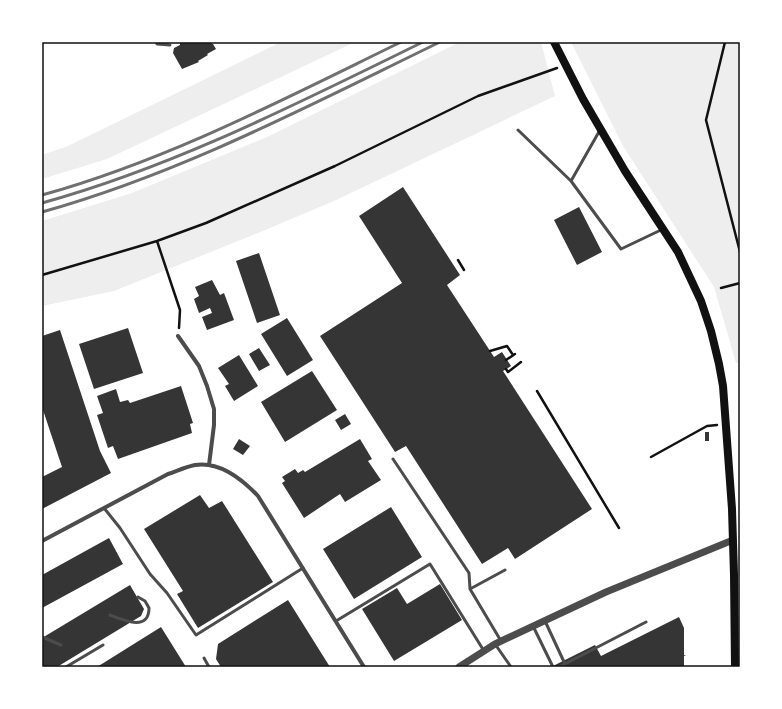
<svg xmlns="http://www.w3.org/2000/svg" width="782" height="709" viewBox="0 0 782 709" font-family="Raleway,sans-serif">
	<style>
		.green { fill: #eee }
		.building { fill: #353535 }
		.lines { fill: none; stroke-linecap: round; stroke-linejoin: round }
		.path { stroke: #111; stroke-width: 2.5 }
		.service { stroke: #4c4c4c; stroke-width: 3 }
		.minor { stroke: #4c4c4c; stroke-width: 4 }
		.tertiary { stroke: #4c4c4c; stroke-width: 7 }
		.secondary { stroke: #111; stroke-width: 8 }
		.rail { stroke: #707070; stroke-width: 3 }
		.neatline { fill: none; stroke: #111; stroke-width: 1.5 }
	</style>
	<rect width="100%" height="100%" fill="#fff"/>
	<path class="green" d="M 281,42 L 355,42 L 107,159 L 42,179 L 42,155 L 68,146 Z
		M 460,42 L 541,42 L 555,96 L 334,201 L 258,233 L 114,291 L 42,306 L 42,221 L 132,193 L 267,137 Z
		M 571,42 L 740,42 L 740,362 L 736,363 L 714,287 L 623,146 Z"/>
	<path class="building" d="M 180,42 L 209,42 L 213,44 L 216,49 L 207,54 L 208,55 L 198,61 L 199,62 L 182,69 L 173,53 L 174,48 L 180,45 Z
		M 403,187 L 460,275 L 447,285 L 494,357 L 502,352 L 511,366 L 503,371 L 592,509 L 515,559 L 508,548 L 482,564 L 406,446 L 395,452 L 320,336 L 402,283 L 359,216 Z
		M 579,207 L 602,252 L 577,265 L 554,220 Z
		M 259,253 L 280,315 L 257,323 L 236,261 Z
		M 212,280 L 220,295 L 224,293 L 234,320 L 207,330 L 202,317 L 212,313 L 210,308 L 199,313 L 194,299 L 199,296 L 195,287 Z
		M 287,318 L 313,360 L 287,376 L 261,334 Z
		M 128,328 L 143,373 L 94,389 L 79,344 Z
		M 60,330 L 100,451 L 111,473 L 42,509 L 42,477 L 62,467 L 42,407 L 42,336 Z
		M 259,348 L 270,365 L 259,371 L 249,354 Z
		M 239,355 L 258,386 L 234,401 L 225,386 L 229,384 L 218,368 Z
		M 312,371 L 337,410 L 285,442 L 261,402 Z
		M 181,386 L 193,423 L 190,424 L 192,433 L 118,459 L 113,446 L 108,448 L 97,415 L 103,413 L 97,396 L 116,389 L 120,402 L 128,400 L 130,403 Z
		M 345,414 L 351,424 L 341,430 L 335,420 Z
		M 705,432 L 709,432 L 709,441 L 705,441 Z
		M 239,439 L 250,446 L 243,455 L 233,449 Z
		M 360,439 L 372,459 L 368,461 L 381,480 L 345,502 L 340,494 L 304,518 L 282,483 L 285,481 L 282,477 L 295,469 L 298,473 L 303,470 L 305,472 Z
		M 200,495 L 209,508 L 222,501 L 273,582 L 198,628 L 177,594 L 183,591 L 144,529 Z
		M 391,507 L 422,557 L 354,599 L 323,549 Z
		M 109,538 L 123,564 L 42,608 L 42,575 Z
		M 440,584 L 462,620 L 394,661 L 362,609 L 397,588 L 407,604 Z
		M 130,585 L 144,609 L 141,616 L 57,667 L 42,667 L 42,638 Z
		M 288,600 L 330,667 L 221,667 L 216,659 L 218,644 Z
		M 679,617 L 684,628 L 684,655 L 686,656 L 684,656 L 684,667 L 551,667 L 595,645 L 601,656 Z
		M 161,627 L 186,667 L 97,667 Z"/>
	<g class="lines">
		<path class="path" d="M 725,42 L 706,120 L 740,252
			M 157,241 L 180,310 L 179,328
			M 458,260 L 464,270
			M 42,275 L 157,241 L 206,223 L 335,166 L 478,96 L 557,68
			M 721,288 L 740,283
			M 490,351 L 507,346 L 513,355
			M 506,360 L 515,354
			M 506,369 L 508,372 L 521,362
			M 537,391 L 619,528
			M 651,457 L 707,426 L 717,425"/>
		<path class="service" d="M 157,42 L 157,44 L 170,45
			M 518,130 L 571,181 L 621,249 L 663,229
			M 571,181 L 600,130
			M 393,459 L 469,573 L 470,589
			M 104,508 L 120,528 L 150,574 L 167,593 L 196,635 L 303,568
			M 110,615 C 123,620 149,632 149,608 L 145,601 L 138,597
			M 336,621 L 430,564 L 484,651
			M 545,621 L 565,664
			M 533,626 L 553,667
			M 42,637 L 61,645
			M 501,641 L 470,589 L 505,570
			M 495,644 L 511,667
			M 204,658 L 209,667
			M 66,667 L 103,645
			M 559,667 L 646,622"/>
		<path class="minor" d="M 178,336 L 199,366 L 207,386 L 214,409 L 214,425 L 209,465
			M 42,541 L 168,474 C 177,471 185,467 195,465 C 220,461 242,479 258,496 L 364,667"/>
		<path class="tertiary" d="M 459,667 L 495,644 L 606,592 L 733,540"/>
		<path class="secondary" d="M 554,42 L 583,99 L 625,171 L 678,252 L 701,301 L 711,331 L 719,364 L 723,386 L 732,509 L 734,575 L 735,667"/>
		<path class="rail" d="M 42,195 C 168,160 284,99 401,42
			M 42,203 C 176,166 298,103 423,42
			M 42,212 C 182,173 310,105 440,42"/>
	</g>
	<rect width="782" height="709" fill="none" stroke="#ffffff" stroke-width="86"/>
	<rect x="43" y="43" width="696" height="623" class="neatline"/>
</svg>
